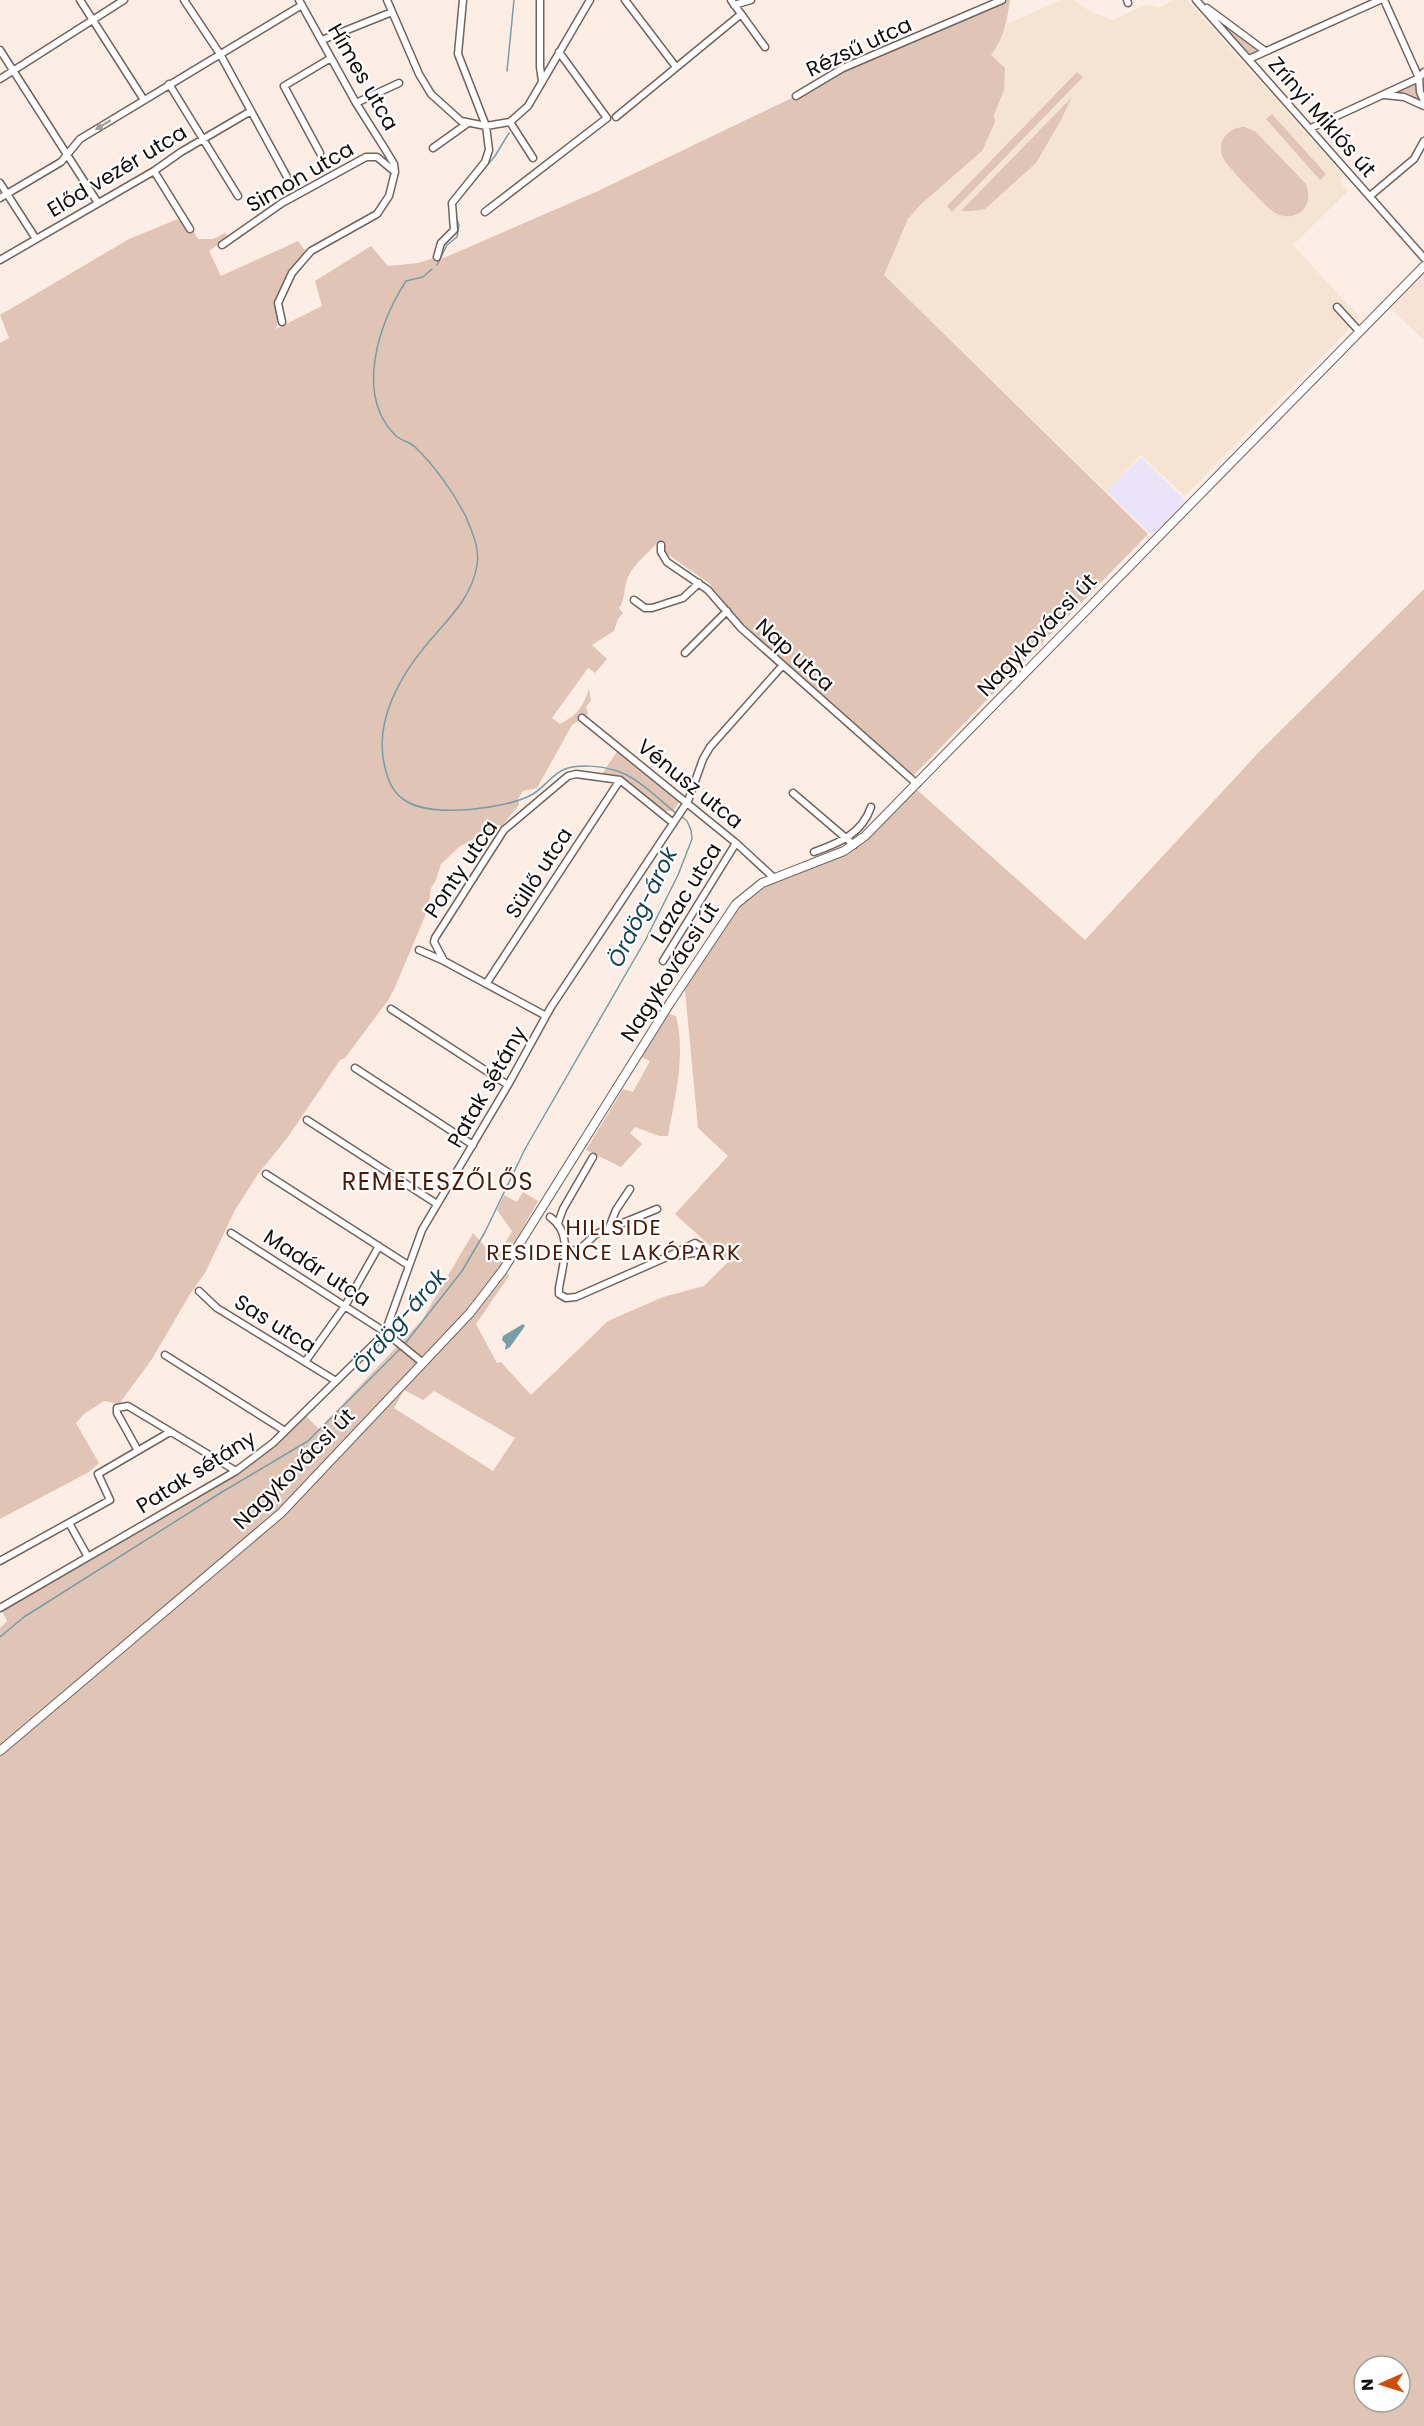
<svg xmlns="http://www.w3.org/2000/svg" width="1424" height="2426" viewBox="0 0 1424 2426" font-family="Poppins,sans-serif">
	<style>
		.commercial { fill: #ebe3f8 }
		.built { fill: #f8e1d5 }
		.education { fill: #f6e4d3 }
		.green { fill: #e0c4b5; fill-rule: evenodd }
		.water { fill: #799da6 }
		.lines { fill: none; stroke-linecap: round; stroke-linejoin: round }
		.stream { stroke: #799da6; stroke-width: 1.5 }
		.minor-casing { stroke: #71645d; stroke-width: 9 }
		.tertiary-casing { stroke: #71645d; stroke-width: 10 }
		.minor { stroke: #fff; stroke-width: 6 }
		.tertiary { stroke: #fff; stroke-width: 8 }
		.oneway { fill: #a09f9d }
		.labels { text-anchor: middle; stroke-width: 4.5; stroke-linejoin: round; paint-order: stroke }
		.street-label { font-size: 21px; fill: #120e0b; stroke: #fff }
		.water-label { font-size: 22px; font-style: italic; fill: #104652; stroke: #fff }
		.neighbourhood-label { font-size: 22px; letter-spacing: 1.5px; fill: #4c1b08; stroke: #fff }
		.quarter-label { font-size: 24px; letter-spacing: 1.5px; fill: #4c1b08; stroke: #fff }
	</style>
	<rect width="100%" height="100%" fill="#fdeee5"/>
	<path class="commercial" d="M 1141,457 L 1186,501 L 1152,535 L 1106,491 Z"/>
	<path class="built" d="M 1424,269 L 1424,340 L 1389,307 Z"/>
	<path class="education" d="M 1061,0 L 1073,0 L 1093,13 L 1113,20 L 1147,4 L 1158,8 L 1173,0 L 1187,0 L 1344,176 L 1339,181 L 1348,191 L 1293,245 L 1360,318 L 1185,496 L 1141,455 L 1106,491 L 884,275 L 908,219 L 993,114 L 998,103 L 991,55 L 1007,24 Z"/>
	<path class="green" d="M 1002,0 L 1010,0 C 1007,21 1004,38 991,55 L 1005,68 L 1004,90 L 994,115 L 995,122 L 982,151 L 920,205 L 908,219 L 884,275 L 1148,534 L 914,775 L 786,664 L 735,616 L 709,583 L 663,551 L 658,542 C 649,552 635,563 629,575 C 623,586 626,600 619,608 L 623,613 L 618,619 L 614,631 L 592,645 L 607,659 L 595,673 L 588,668 L 552,718 L 560,724 C 578,714 582,709 589,689 L 591,700 L 586,707 L 588,714 L 572,725 L 537,788 L 523,791 L 518,799 L 519,805 L 501,827 L 499,825 L 459,847 L 441,864 L 436,880 L 431,888 L 428,909 L 396,985 L 389,999 L 345,1058 L 340,1060 L 288,1137 L 258,1174 L 235,1210 L 205,1273 L 190,1294 L 152,1359 L 119,1404 L 104,1401 L 84,1414 L 76,1423 L 99,1463 L 89,1472 L 0,1519 L 0,343 L 9,338 L 0,315 L 129,239 L 178,219 L 189,231 L 193,230 L 198,239 L 213,239 L 225,233 L 228,238 L 209,251 L 221,276 L 298,241 L 307,253 L 285,289 L 276,329 L 322,306 L 315,281 L 371,246 L 388,266 L 418,263 L 437,257 L 439,260 L 598,191 L 796,96 L 822,79 Z
		M 1230,27 L 1259,51 L 1248,56 L 1225,29 Z
		M 1077,72 L 1083,77 L 952,212 L 947,206 Z
		M 1415,82 L 1420,101 L 1396,94 L 1396,91 Z
		M 1072,97 L 1061,120 L 1036,163 L 985,209 L 972,211 L 961,211 Z
		M 1272,114 L 1326,174 L 1320,180 L 1266,119 Z
		M 1245,127 L 1256,132 L 1306,184 C 1309,193 1310,202 1303,210 C 1296,217 1286,218 1277,214 C 1269,211 1227,166 1223,158 C 1216,141 1228,127 1245,127 Z
		M 1424,589 L 1424,2426 L 0,2426 L 0,1628 L 7,1621 L 2,1611 L 8,1608 L 7,1605 L 38,1588 L 39,1589 L 143,1530 L 280,1443 L 304,1414 L 319,1429 L 422,1320 L 473,1233 L 496,1259 L 512,1231 L 497,1210 L 504,1195 L 517,1202 L 523,1192 L 538,1201 L 502,1265 L 509,1276 L 476,1324 L 497,1363 L 501,1362 L 531,1395 L 608,1321 L 663,1297 L 704,1286 L 728,1262 L 675,1214 L 728,1156 L 698,1128 L 684,980 L 737,901 L 772,875 L 853,842 L 911,787 L 916,789 L 1085,940 L 1260,751 ZM 404,1390 L 423,1400 L 434,1391 L 515,1438 L 493,1471 L 394,1408 ZM 1364,2366 L 1400,2366 L 1400,2402 L 1364,2402 Z
		M 618,750 L 679,802 L 673,811 L 665,811 L 620,776 L 602,774 Z
		M 665,1013 L 676,1016 C 686,1056 675,1096 668,1136 L 659,1136 L 635,1127 L 630,1133 L 642,1144 L 621,1167 L 586,1150 L 623,1089 L 633,1092 L 650,1061 L 641,1057 Z"/>
	<path class="water" d="M 523,1324 L 525,1326 L 510,1347 L 505,1350 L 506,1344 L 502,1340 L 503,1336 Z"/>
	<g class="lines">
		<path class="stream" d="M 507,71 L 514,0
			M 455,204 L 495,156 L 509,133
			M 437,265 L 447,245 L 457,237 L 459,225 L 456,217
			M 432,269 L 423,277 L 406,281 C 379,323 354,395 396,436 C 402,441 410,442 415,447 C 435,466 454,493 466,517 C 472,532 480,548 477,565 C 472,598 447,620 427,644 C 400,676 375,720 384,763 C 387,778 392,793 406,801 C 432,818 508,809 533,794 C 545,787 553,773 565,769 C 578,764 601,766 614,770 C 637,776 658,799 677,814
			M 404,1345 L 462,1271 L 485,1232 L 525,1149 L 646,939 L 678,875 L 692,839 L 691,830 L 687,821 L 681,816
			M 0,1637 L 24,1617 L 222,1492 L 308,1441 L 401,1348"/>
		<g class="minor-casing">
			<path id="minor" d="M 80,0 L 144,100
				M 184,0 L 220,54 L 287,177
				M 387,0 L 419,74 L 431,94 L 461,121 L 486,126 L 510,122 L 528,106 L 590,0
				M 540,0 L 540,67 L 542,81
				M 625,0 L 676,67
				M 731,0 L 765,47
				M 1127,0 L 1128,3
				M 1196,0 L 1424,258
				M 1384,0 L 1419,78 L 1420,92 L 1424,101
				M 734,5 L 751,0
				M 1207,8 L 1265,51
				M 322,40 L 392,12
				M 0,50 L 98,203
				M 1249,59 L 1380,0
				M 0,79 L 124,0
				M 169,84 L 238,196
				M 1385,95 L 1404,97 L 1424,106
				M 796,96 L 843,68 L 1002,0
				M 356,103 L 399,83
				M 616,117 L 740,15
				M 510,122 L 533,158
				M 1311,128 L 1419,78 L 1424,72
				M 433,148 L 468,123
				M 320,153 L 284,86 L 331,58
				M 154,171 L 190,229
				M 0,183 L 36,239
				M 1370,196 L 1414,159 L 1424,141
				M 0,198 L 61,162 L 80,139 L 302,5
				M 485,212 L 607,118 L 559,52
				M 222,245 L 282,203 L 366,157 L 377,157 L 395,172
				M 437,257 L 441,243 L 454,230 L 452,203 L 485,162 L 489,150 L 486,126 L 458,54 L 463,0
				M 0,260 L 154,171 L 181,152 L 251,111
				M 1337,307 L 1359,331
				M 282,322 L 278,303 L 292,273 L 311,251 L 377,214 L 389,196 L 395,172 L 394,164 L 385,149 L 356,103 L 299,0
				M 661,545 L 661,552 L 667,562 L 708,590 L 741,628 L 917,784
				M 634,600 L 645,608 L 652,608 L 683,598 L 699,583
				M 685,653 L 727,611
				M 582,718 L 736,843 L 774,878
				M 793,793 L 854,845
				M 814,852 C 839,843 862,834 871,807
				M 419,950 L 444,961 L 546,1016
				M 444,961 L 434,942 L 435,938 L 504,830 L 568,776 L 576,774 L 620,780 L 672,822
				M 663,961 L 736,843
				M 486,984 L 620,780
				M 391,1009 L 508,1085
				M 355,1068 L 473,1145
				M 307,1120 L 437,1204
				M 266,1174 L 408,1265
				M 550,1217 C 574,1234 563,1263 559,1288 L 559,1294 L 566,1298 L 576,1297 L 667,1257 L 701,1252 L 702,1247 L 695,1243 L 667,1257
				M 558,1223 L 563,1209 L 593,1157
				M 608,1230 L 616,1210 L 630,1189
				M 231,1233 L 385,1332 L 423,1363
				M 565,1251 L 579,1250 L 596,1234 L 657,1209
				M 199,1291 L 217,1308 L 336,1381
				M 165,1355 L 285,1431
				M 305,1362 L 345,1306 L 379,1246
				M 137,1449 L 117,1413 L 117,1408 L 128,1406 L 236,1471
				M 69,1523 L 88,1557
				M 0,1561 L 110,1500 L 98,1474 L 170,1432
				M 0,1608 L 236,1471 L 273,1443 L 381,1337 L 387,1327 L 422,1230 L 508,1085 L 551,1007 L 688,801 L 703,759 L 710,747 L 782,666"/>
		</g>
		<g class="tertiary-casing">
			<path id="tertiary" d="M 0,1751 L 281,1513 L 470,1313 L 503,1270 L 670,1003 L 736,904 L 762,883 L 844,851 L 865,836 L 1424,266"/>
		</g>
		<use href="#minor" class="minor"/>
		<use href="#tertiary" class="tertiary"/>
	</g>
	<defs><path id="oneway-solid" d="M-6-.8H1V-3.2L6.5 0L1 3.2V.8H-6Z" transform="scale(1.5)"/></defs>
	<use class="oneway" href="#oneway-solid" transform="translate(103 125) rotate(148)"/>
	<g class="labels">
		<g class="street-label">
			<text transform="translate(859 47) rotate(-25)" y="7">Rézsű utca</text>
			<text transform="translate(363 77) rotate(60)" y="7">Hímes utca</text>
			<text transform="translate(1322 117) rotate(49)" y="7">Zrínyi Miklós út</text>
			<text transform="translate(117 171) rotate(-31)" y="7">Előd vezér utca</text>
			<text transform="translate(300 177) rotate(-30)" y="7">Simon utca</text>
			<text transform="translate(1037 635) rotate(-46)" y="7">Nagykovácsi út</text>
			<text transform="translate(795 655) rotate(42)" y="7">Nap utca</text>
			<text transform="translate(690 784) rotate(39)" y="7">Vénusz utca</text>
			<text transform="translate(461 869) rotate(-56)" y="7">Ponty utca</text>
			<text transform="translate(539 873) rotate(-57)" y="7">Süllő utca</text>
			<text transform="translate(686 893) rotate(-58)" y="7">Lazac utca</text>
			<text transform="translate(670 972) rotate(-57)" y="7">Nagykovácsi út</text>
			<text transform="translate(487 1087) rotate(-60)" y="7">Patak sétány</text>
			<text transform="translate(317 1268) rotate(33)" y="7">Madár utca</text>
			<text transform="translate(275 1324) rotate(32)" y="7">Sas utca</text>
			<text transform="translate(294 1469) rotate(-45)" y="7">Nagykovácsi út</text>
			<text transform="translate(196 1472) rotate(-32)" y="7">Patak sétány</text>
		</g>
		<g class="water-label">
			<text transform="translate(642 907) rotate(-64)" y="8">Ördög-árok</text>
			<text transform="translate(399 1321) rotate(-49)" y="8">Ördög-árok</text>
		</g>
		<g class="neighbourhood-label">
			<text x="614" y="1235">HILLSIDE<tspan x="614" dy="25">RESIDENCE LAKÓPARK</tspan></text>
		</g>
		<g class="quarter-label">
			<text x="438" y="1190">REMETESZŐLŐS</text>
		</g>
	</g>
	<g transform="translate(1382 2384) rotate(267)"><circle r="28" fill="#ffffff" stroke="#a09f9d" stroke-width="1.5"/>
	<path d="M0-4.5L10 22L0 15L-10 22Z" fill="#d14c0a"/>
	<text y="-9" font-size="16" font-weight="bold" text-anchor="middle" fill="#120e0b">N</text>
	</g>
</svg>
